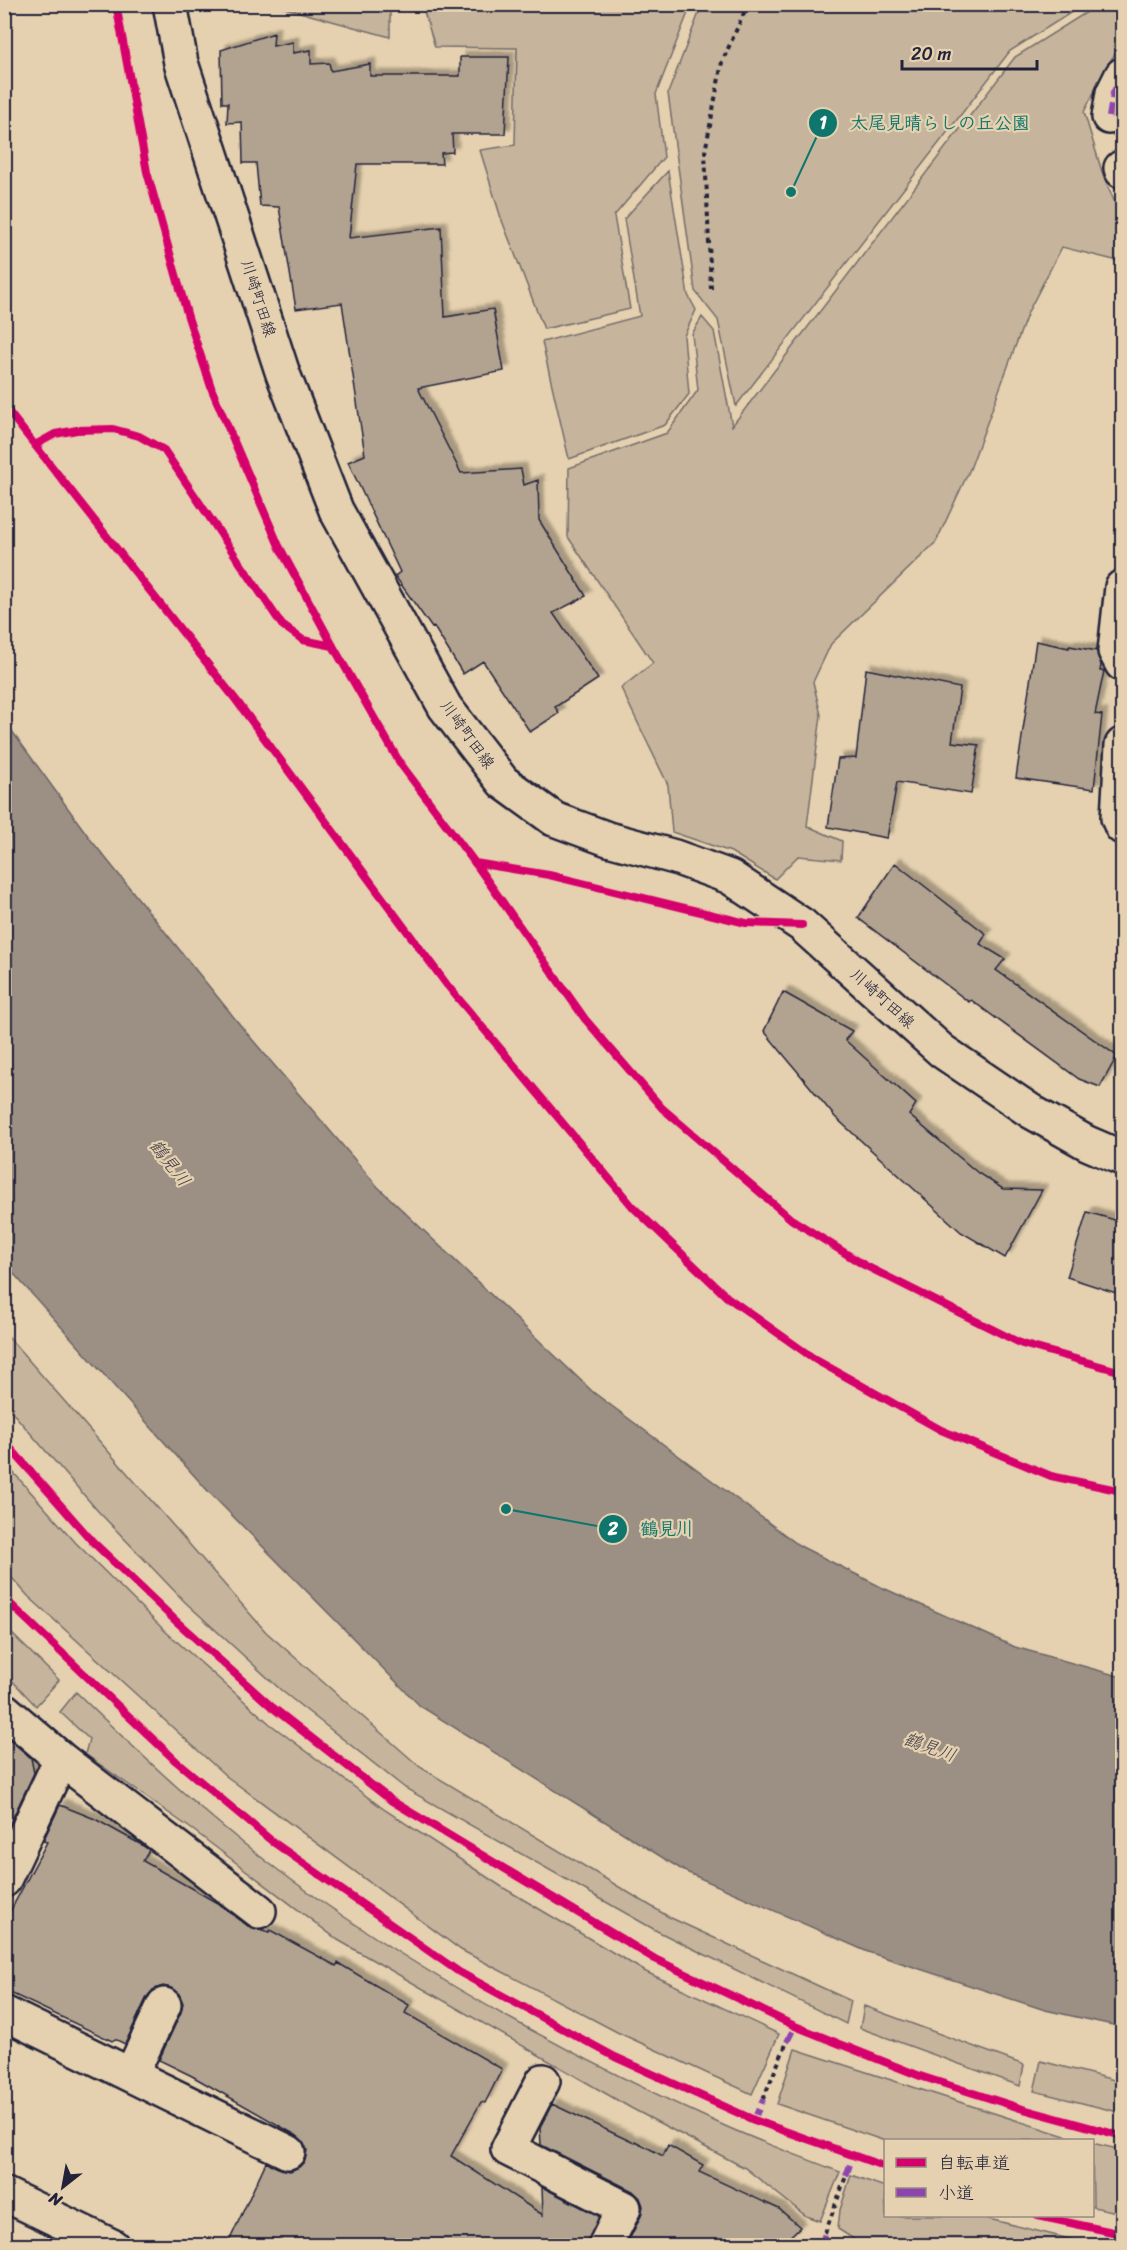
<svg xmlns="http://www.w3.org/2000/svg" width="1127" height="2250" viewBox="0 0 1127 2250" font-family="Sriracha,'Klee One',sans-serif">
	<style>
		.green { fill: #c6b59c; stroke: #746c6c; stroke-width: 1.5 }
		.water { fill: #9c9084; stroke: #6b6467; stroke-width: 1.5 }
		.building { fill: #b2a391; stroke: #22223b; stroke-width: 1.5; filter: url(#shadow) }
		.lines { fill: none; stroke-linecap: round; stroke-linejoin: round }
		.minor-casing { stroke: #22223b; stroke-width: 38 }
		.major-casing { stroke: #22223b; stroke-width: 38 }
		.path { stroke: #22223b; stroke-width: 4; stroke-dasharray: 4.5 4.5; stroke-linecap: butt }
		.minor { stroke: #e5d1af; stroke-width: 33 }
		.major { stroke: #e5d1af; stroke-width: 33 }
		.quiet { stroke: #8e44ad; stroke-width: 6; stroke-dasharray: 12 6; stroke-linecap: butt }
		.cycleway-casing { stroke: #e5d1af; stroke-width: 11 }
		.cycleway { stroke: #d6006c; stroke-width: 8 }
		.labels { text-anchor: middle; stroke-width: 4.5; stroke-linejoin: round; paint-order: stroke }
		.street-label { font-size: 16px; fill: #22223b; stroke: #e5d1af }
		.water-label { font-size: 18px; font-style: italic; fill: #403e4d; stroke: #e5d1af }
		.leader { fill: none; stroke: #0f766e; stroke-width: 2 }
		.callout-dot { fill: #0f766e; stroke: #e5d1af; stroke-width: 2 }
		.mark-label { font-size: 18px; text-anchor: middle; font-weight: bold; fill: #fff }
		.callout-label { font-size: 18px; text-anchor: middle; font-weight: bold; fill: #0f766e; stroke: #e5d1af; stroke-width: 4.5; stroke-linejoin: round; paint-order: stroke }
	</style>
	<defs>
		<filter id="shadow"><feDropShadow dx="5.5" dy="-5.5" stdDeviation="1.5" flood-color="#0004"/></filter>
	</defs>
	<rect width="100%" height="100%" fill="#e5d1af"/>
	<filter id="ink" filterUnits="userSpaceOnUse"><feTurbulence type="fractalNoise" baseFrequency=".0167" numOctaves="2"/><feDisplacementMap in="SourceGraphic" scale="12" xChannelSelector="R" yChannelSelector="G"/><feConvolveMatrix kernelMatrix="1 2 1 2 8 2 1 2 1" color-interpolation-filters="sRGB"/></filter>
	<g filter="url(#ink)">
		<path class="green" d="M 274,5 L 390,5 L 390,37 Z
			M 422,5 L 691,5 L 656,94 L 664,157 L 614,216 L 630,309 L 544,329 L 501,218 L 480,150 L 515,145 L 517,48 L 435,47 Z
			M 702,5 L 1083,5 L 1010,51 L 736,406 L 718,320 L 695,291 L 668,93 Z
			M 1098,5 L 1122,5 L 1122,43 L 1109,63 L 1084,112 L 1103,175 L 1122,219 L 1122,262 L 1062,247 L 1028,312 L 970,469 L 936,542 L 831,644 L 813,682 L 821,715 L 807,826 L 842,841 L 841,860 L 798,856 L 775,879 L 731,852 L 672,832 L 668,785 L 621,688 L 653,663 L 568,537 L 569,468 L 667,433 L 698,390 L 692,334 L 702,317 L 714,331 L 732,426 L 1015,57 Z
			M 668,171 L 688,295 L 696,310 L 684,336 L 689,394 L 665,425 L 569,459 L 542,342 L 640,316 L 624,219 Z
			M 4,1332 L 266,1632 L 420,1767 L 669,1917 L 851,2001 L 846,2024 L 657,1931 L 405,1788 L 282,1691 L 185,1602 L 97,1510 L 5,1404 Z
			M 5,1463 L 76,1543 L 165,1631 L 270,1724 L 385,1810 L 502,1887 L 646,1972 L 779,2034 L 752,2094 L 617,2032 L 461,1950 L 226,1776 L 28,1596 L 5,1570 Z
			M 4,1626 L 59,1680 L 36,1706 L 5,1673 Z
			M 76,1692 C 144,1758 215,1825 293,1881 C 427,1978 574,2058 725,2126 C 763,2143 802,2157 840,2172 L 820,2221 L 806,2216 L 745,2168 L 631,2108 L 338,1940 L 193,1830 L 85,1754 L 89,1739 L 60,1712 Z
			M 864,2006 L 1024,2065 L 1020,2086 L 860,2028 Z
			M 795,2049 L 1065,2136 L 1083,2140 L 885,2141 L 777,2104 Z
			M 1041,2061 L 1122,2082 L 1122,2113 L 1034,2091 Z
			M 1092,2143 L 1122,2150 L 1122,2213 L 1093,2207 Z
			M 851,2175 L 885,2187 L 886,2216 L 977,2216 L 1094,2245 L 863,2245 L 838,2229 L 840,2210 Z"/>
		<path class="water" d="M 4,720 L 91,840 L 245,1031 L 378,1187 L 593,1392 L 800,1546 L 881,1587 L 1015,1647 L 1122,1677 L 1122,2027 L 1045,2010 L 868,1952 L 684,1871 L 420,1706 L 207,1490 L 5,1264 Z"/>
		<path class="building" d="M 274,33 L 273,46 L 293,42 L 293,53 L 311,50 L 311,64 L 329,63 L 331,71 L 370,64 L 370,76 L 460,76 L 460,57 L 509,57 L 505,134 L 452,134 L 453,152 L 441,153 L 442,164 L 357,164 L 349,238 L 441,227 L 445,317 L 493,309 L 504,371 L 418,388 L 461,473 L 521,469 L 524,485 L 538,480 L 539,520 L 586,596 L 553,613 L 598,679 L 555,707 L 559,713 L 530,732 L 483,661 L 463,674 L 434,627 L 432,628 L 395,576 L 400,572 L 348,462 L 365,455 L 342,303 L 296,309 L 279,207 L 260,206 L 256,163 L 243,163 L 242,122 L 227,123 L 228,103 L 222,103 L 221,50 Z
			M 1036,641 L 1069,648 L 1069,646 L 1097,651 L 1101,665 L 1100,671 L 1104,671 L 1095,714 L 1102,715 L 1094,789 L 1016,778 Z
			M 866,669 L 960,688 L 952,742 L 979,745 L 971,794 L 897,782 L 887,838 L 828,827 L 838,759 L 856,758 Z
			M 895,863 L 986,934 L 980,944 L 1005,959 L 996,970 L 1117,1056 L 1100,1087 L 1079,1079 L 971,1000 L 969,1002 L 858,918 Z
			M 783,992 L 852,1031 L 845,1040 L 916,1104 L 909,1115 L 978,1173 L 1003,1189 L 1042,1190 L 1005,1258 L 961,1232 L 835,1117 L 764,1031 Z
			M 1087,1212 L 1122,1222 L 1122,1295 L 1067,1277 Z
			M 4,1735 L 31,1758 L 34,1773 L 8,1828 L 4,1827 Z
			M 60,1805 L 95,1819 L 140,1844 L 149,1850 L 143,1861 L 219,1904 L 248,1926 L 269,1932 L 270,1930 L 336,1966 L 338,1963 L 409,2005 L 405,2013 L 502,2069 L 485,2103 L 481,2102 L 451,2156 L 543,2215 L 542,2187 L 599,2216 L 587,2246 L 227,2246 L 266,2162 L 280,2169 L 290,2171 L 299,2167 L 305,2161 L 307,2150 L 303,2141 L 296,2135 L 192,2076 L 159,2060 L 181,2012 L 183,2003 L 179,1994 L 171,1988 L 163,1986 L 153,1990 L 147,1997 L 125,2044 L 115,2039 L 112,2041 L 4,1990 L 4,1923 L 47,1842 L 43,1841 Z
			M 552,2104 L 634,2143 L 635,2141 L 663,2156 L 668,2145 L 703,2165 L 699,2172 L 779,2209 L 800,2227 L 780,2246 L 626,2246 L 641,2216 L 643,2206 L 640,2198 L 633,2191 L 541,2145 L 540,2127 Z"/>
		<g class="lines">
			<g class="minor-casing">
				<path id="minor" d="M 1109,117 L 1113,93 L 1122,75
					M 1121,168 L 1122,171
					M 1122,587 L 1115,651 L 1122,664
					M 1122,745 L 1118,818 L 1122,827
					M 4,1710 L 61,1759 L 259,1911
					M 4,1880 L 61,1759
					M 4,2013 L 288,2152
					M 131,2075 L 164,2005
					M 543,2081 L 508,2149 L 624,2208 L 605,2246
					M 4,2194 L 112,2246"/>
			</g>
			<g class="major-casing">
				<path id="major" d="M 170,4 L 181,63 L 283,374 L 336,510 L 445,707 L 503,782 L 554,819 L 608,839 L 675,857 L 730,877 L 802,925 L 942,1051 L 1032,1112 L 1087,1143 L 1122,1158"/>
			</g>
			<path class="path" d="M 711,289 L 705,152 L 722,62 L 748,4
				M 763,2099 L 787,2042
				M 825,2233 L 846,2176"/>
			<use href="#minor" class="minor"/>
			<use href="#major" class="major"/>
			<path class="quiet" d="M 1109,117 L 1113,93 L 1122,75
				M 787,2042 L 795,2026
				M 754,2120 L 763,2099
				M 846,2176 L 853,2156
				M 821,2246 L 825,2233"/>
			<g class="cycleway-casing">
				<path id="cycleway" d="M 116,4 L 147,172 L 188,317 L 212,390 L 279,546 L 333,646 L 400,763 L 475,863 L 585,1019 L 662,1108 L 791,1219 L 864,1265 L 1022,1344 L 1122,1372
					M 4,406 L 236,700 L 447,985 L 633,1207 L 727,1297 L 816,1360 L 941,1430 L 1051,1476 L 1122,1491
					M 35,445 L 55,434 L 77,430 L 113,429 L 139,436 L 164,450 L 282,625 L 303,640 L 333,646
					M 475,863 L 549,875 L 746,923 L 802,925
					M 4,1441 L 93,1542 L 176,1621 L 272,1707 L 392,1801 L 655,1959 L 795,2026 L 920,2076 L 1023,2109 L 1122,2136
					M 4,1598 L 176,1761 L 273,1842 L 459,1972 L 615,2057 L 754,2120 L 886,2167
					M 1038,2216 L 1122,2234"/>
			</g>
			<use href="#cycleway" class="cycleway"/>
		</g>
	</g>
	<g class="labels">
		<g class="street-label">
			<text transform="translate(259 298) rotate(72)" y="6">川崎町田線</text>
			<text transform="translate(468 734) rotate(54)" y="6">川崎町田線</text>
			<text transform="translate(883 998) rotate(42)" y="6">川崎町田線</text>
		</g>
		<g class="water-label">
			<text transform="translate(170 1163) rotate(52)" y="6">鶴見川</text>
			<text transform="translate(930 1747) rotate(20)" y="6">鶴見川</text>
		</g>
	</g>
	<path class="leader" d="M791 192L823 123M506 1509L613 1529"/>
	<g class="callout-dot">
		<circle cx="791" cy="192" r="6"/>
		<circle cx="506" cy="1509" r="6"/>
		<circle cx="823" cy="123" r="15"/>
		<circle cx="613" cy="1529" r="15"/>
	</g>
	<g class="mark-label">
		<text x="823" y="129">1</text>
		<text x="613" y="1535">2</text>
	</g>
	<g class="callout-label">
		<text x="940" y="129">太尾見晴らしの丘公園</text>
		<text x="667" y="1535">鶴見川</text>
	</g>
	<rect width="1127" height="2250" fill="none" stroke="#e5d1af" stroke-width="24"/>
	<rect x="12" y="12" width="1103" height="2226" fill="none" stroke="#22223b" stroke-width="2" filter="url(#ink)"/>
	<rect x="884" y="2139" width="210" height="78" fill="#e5d1af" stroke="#978b81" stroke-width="1.5"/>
	<rect x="896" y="2158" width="30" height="9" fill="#d6006c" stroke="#978b81" stroke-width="1.5"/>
	<text x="938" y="2169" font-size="18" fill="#22223b">自転車道</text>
	<rect x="896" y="2188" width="30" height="9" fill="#8e44ad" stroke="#978b81" stroke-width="1.5"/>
	<text x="938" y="2199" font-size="18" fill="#22223b">小道</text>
	<g transform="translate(63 2187) rotate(211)" stroke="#e5d1af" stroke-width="4.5" paint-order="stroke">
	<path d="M0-4.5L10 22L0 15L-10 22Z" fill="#22223b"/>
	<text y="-9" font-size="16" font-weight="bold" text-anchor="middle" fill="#22223b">N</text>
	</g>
	<path d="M902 60v9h135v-9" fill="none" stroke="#22223b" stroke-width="3"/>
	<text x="911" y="60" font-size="18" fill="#22223b" stroke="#e5d1af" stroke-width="4.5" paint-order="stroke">20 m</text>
</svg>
